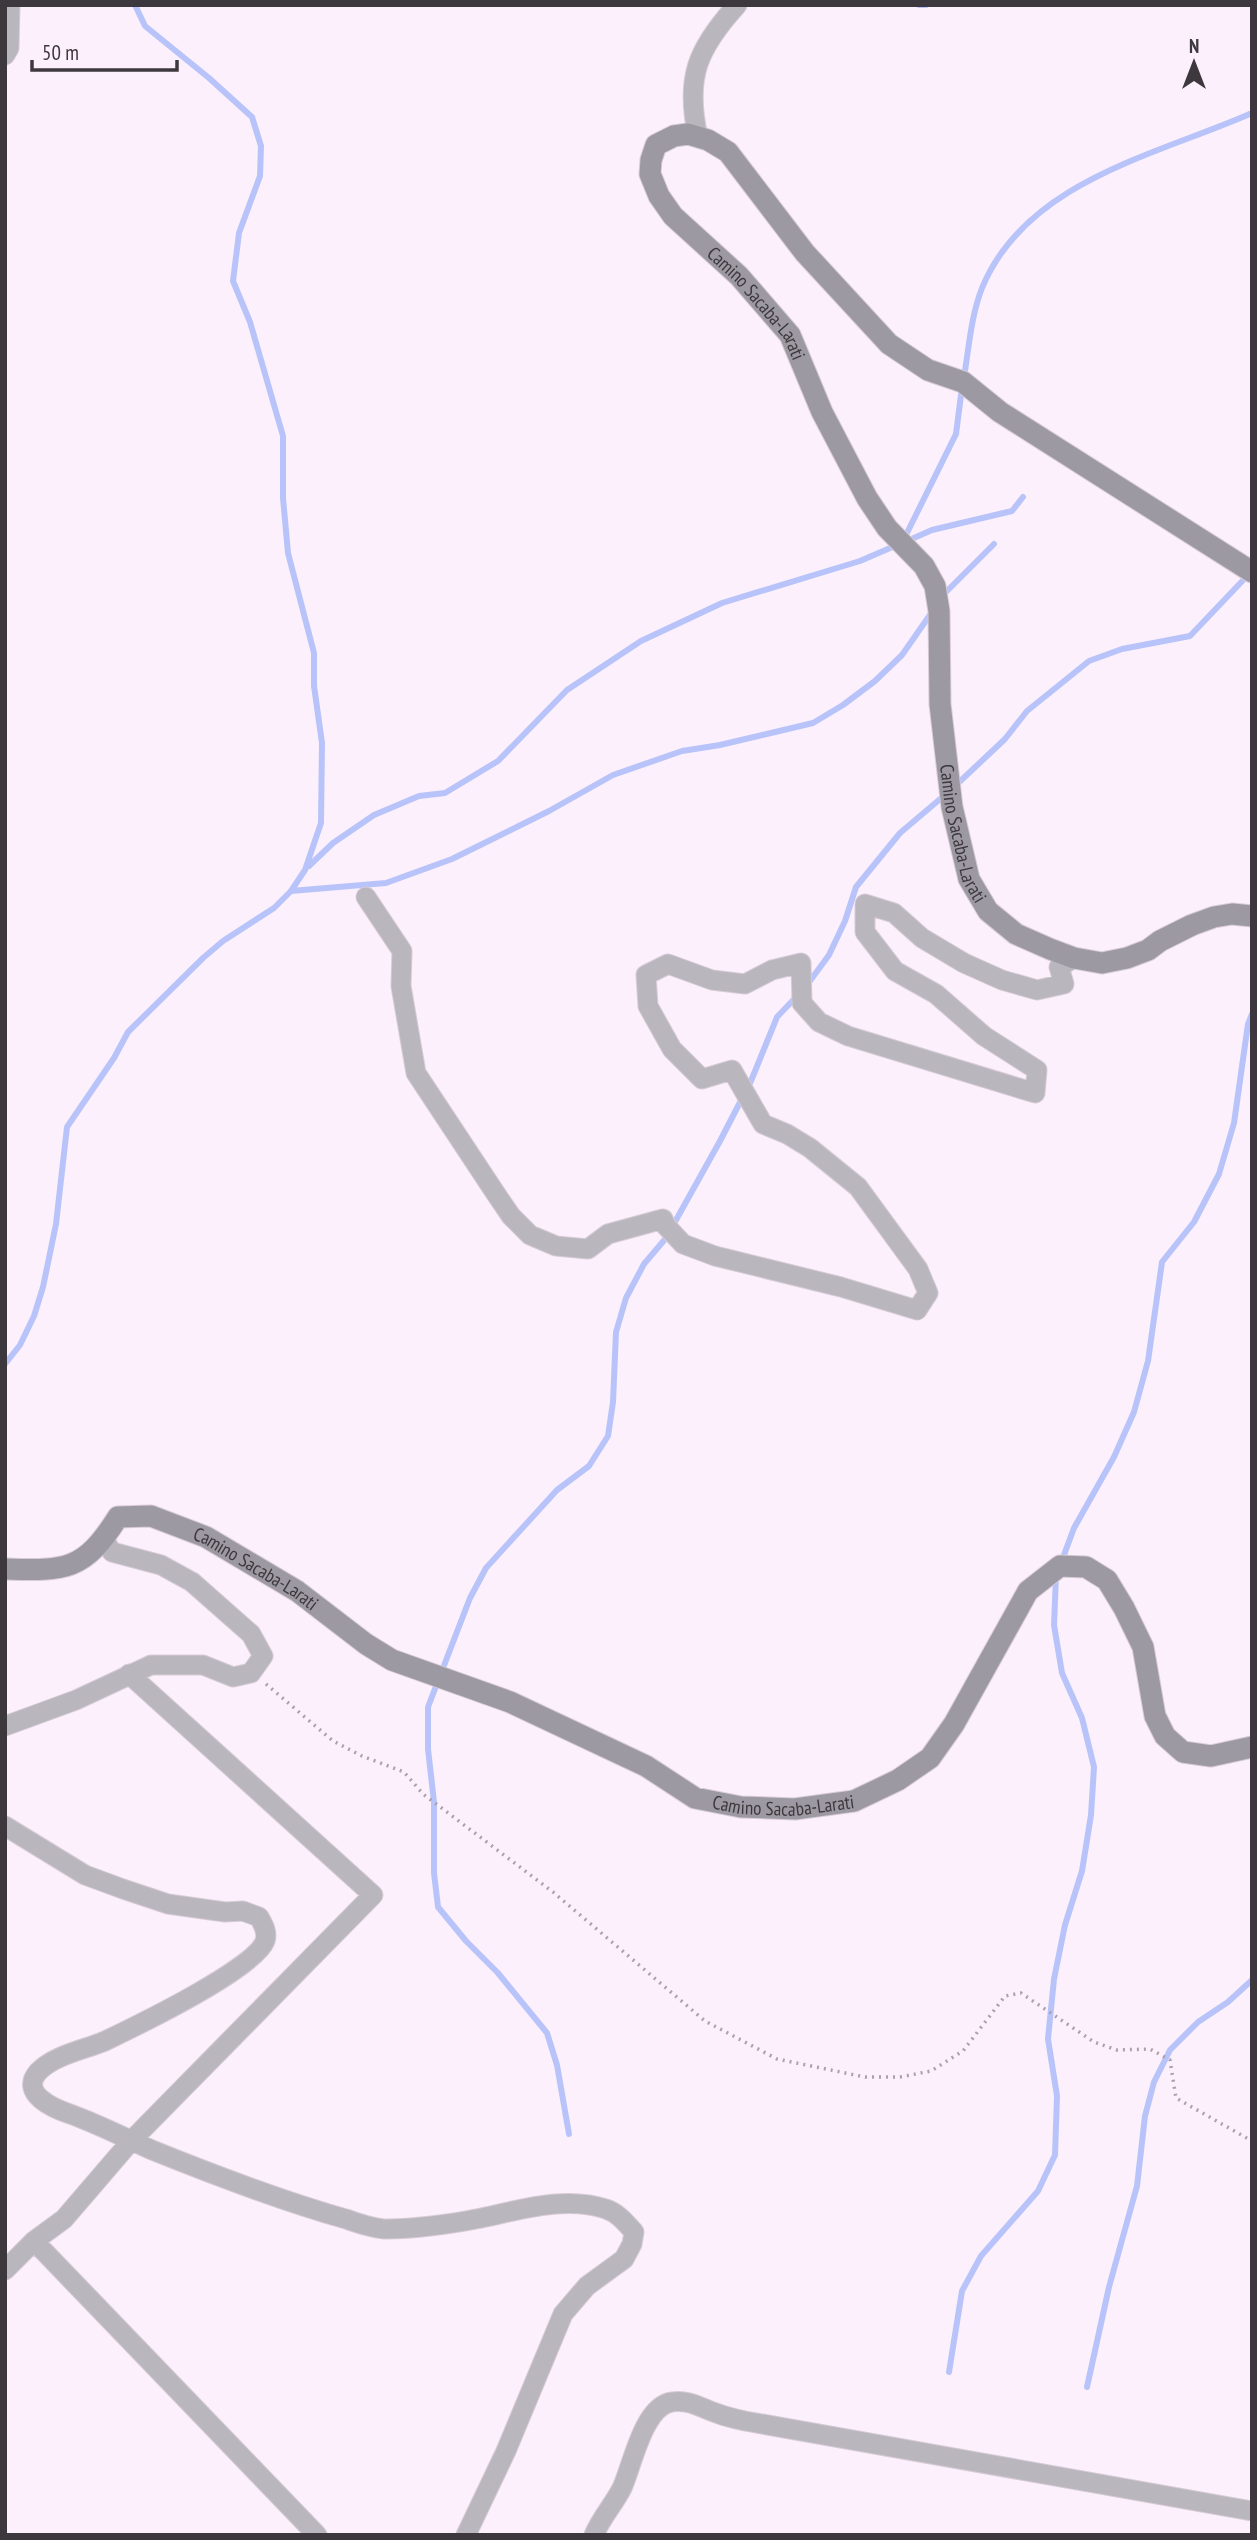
<svg xmlns="http://www.w3.org/2000/svg" width="1257" height="2540" viewBox="0 0 1257 2540" font-family="'PT Sans Narrow',sans-serif">
	<style>
		.lines { fill: none; stroke-linecap: round; stroke-linejoin: round }
		.stream { stroke: #b8c4f9; stroke-width: 6 }
		.street-casing { stroke: #d6cbd6; stroke-width: 21 }
		.secondary-casing { stroke: #d6cbd6; stroke-width: 23 }
		.path { stroke: #aaa1aa; stroke-width: 3.5; stroke-dasharray: 2 5; stroke-linecap: butt }
		.street { stroke: #b9b7bd; stroke-width: 19 }
		.secondary { stroke: #9c99a2; stroke-width: 21 }
		.labels { text-anchor: middle; stroke-width: 5; stroke-linejoin: round; paint-order: stroke }
		.street-label { font-size: 19px; fill: #3d383d; stroke: #fcf0fc }
	</style>
	<rect width="100%" height="100%" fill="#fcf0fc"/>
	<g class="lines">
		<path class="stream" d="M 919,5 L 926,5
			M 964,377 C 969,347 971,316 982,288 C 1026,181 1157,155 1252,113
			M 904,539 L 956,434 L 962,387
			M 907,541 L 932,530 L 1012,511 L 1023,497
			M 941,597 L 994,544
			M 954,787 L 1005,739 L 1027,711 L 1089,661 L 1122,649 L 1190,636 L 1248,575
			M 309,866 L 333,843 L 374,815 L 419,796 L 445,793 L 498,761 L 567,690 L 641,641 L 722,603 L 860,561 L 897,545
			M 291,891 L 386,883 L 452,859 L 549,811 L 613,775 L 682,751 L 720,745 L 813,723 L 843,705 L 875,681 L 902,655 L 932,612
			M 807,985 L 829,955 L 845,921 L 856,887 L 900,833 L 946,794
			M 5,1364 L 20,1345 L 34,1316 L 43,1287 L 56,1224 L 67,1127 L 114,1058 L 128,1032 L 203,958 L 223,941 L 274,908 L 291,891 L 305,870 L 321,823 L 322,743 L 314,686 L 314,653 L 288,553 L 283,498 L 283,436 L 250,322 L 233,281 L 239,233 L 260,176 L 261,146 L 252,117 L 209,78 L 145,26 L 135,5
			M 1061,1563 L 1074,1528 L 1114,1457 L 1134,1412 L 1148,1361 L 1162,1262 L 1194,1222 L 1219,1174 L 1234,1123 L 1248,1024 L 1252,1014
			M 569,2134 L 557,2065 L 547,2033 L 498,1973 L 466,1941 L 438,1907 L 434,1873 L 434,1802 L 428,1749 L 428,1707 L 470,1598 L 486,1568 L 557,1490 L 589,1466 L 608,1436 L 613,1402 L 616,1332 L 626,1298 L 644,1264 L 666,1238 L 720,1141 L 751,1081 L 777,1017 L 797,996
			M 949,2372 L 962,2291 L 981,2256 L 1038,2191 L 1055,2155 L 1057,2096 L 1048,2039 L 1054,1979 L 1065,1925 L 1082,1871 L 1091,1815 L 1094,1767 L 1082,1718 L 1062,1673 L 1054,1625 L 1056,1576
			M 1087,2387 L 1109,2287 L 1137,2186 L 1145,2116 L 1154,2082 L 1170,2050 L 1198,2022 L 1228,2002 L 1252,1980"/>
		<g class="street-casing">
			<path id="street" d="M 5,55 L 9,48 L 10,5
				M 698,137 C 685,78 697,49 737,5
				M 366,897 L 402,951 L 401,986 L 416,1073 L 496,1194 L 511,1216 L 530,1235 L 556,1246 L 588,1249 L 608,1234 L 663,1219 L 666,1226 L 683,1244 L 715,1256 L 841,1287 L 917,1310 L 928,1293 L 918,1269 L 858,1187 L 810,1148 L 787,1134 L 763,1124 L 732,1070 L 702,1079 L 672,1049 L 648,1006 L 646,975 L 668,964 L 712,980 L 745,984 L 772,970 L 801,963 L 802,1003 L 819,1022 L 848,1036 L 1035,1093 L 1037,1070 L 984,1036 L 936,994 L 895,971 L 865,932 L 865,904 L 894,913 L 922,938 L 964,963 L 1002,980 L 1037,990 L 1064,984 L 1059,967 L 1074,958
				M 5,1726 L 76,1700 L 151,1665 L 203,1665 L 233,1677 L 251,1673 L 263,1656 L 251,1634 L 192,1582 L 161,1565 L 112,1552 L 104,1540
				M 5,1826 L 85,1875 L 123,1889 L 168,1904 L 225,1912 L 243,1911 L 259,1917 C 263,1924 268,1932 265,1941 C 255,1969 134,2027 105,2041 C 84,2050 54,2055 38,2072 C 19,2094 55,2109 70,2114 C 98,2124 125,2138 152,2150 C 214,2175 282,2201 346,2219 C 358,2223 374,2229 387,2229 C 413,2229 451,2224 476,2219 C 517,2211 564,2195 606,2209 C 618,2213 626,2223 634,2232 L 632,2244 L 624,2259 L 587,2286 L 563,2314 L 506,2451 L 466,2535
				M 34,2241 L 317,2535
				M 5,2270 L 34,2241 L 64,2219 L 131,2141 L 373,1895 L 129,1674
				M 594,2535 C 601,2518 614,2504 622,2488 C 632,2467 643,2406 672,2402 C 689,2399 703,2409 719,2414 C 727,2417 736,2419 745,2421 L 1252,2511"/>
		</g>
		<g class="secondary-casing">
			<g id="secondary">
				<path id="s1" d="M 1252,572 L 1000,412 L 963,382 L 928,370 L 889,344 L 805,253 L 728,152 L 708,140 L 688,134 L 674,136 L 656,145 L 651,160 L 650,174 L 659,196 L 673,216 L 739,276 L 790,335 L 822,412 L 867,498 L 887,528 L 924,566 L 935,586 L 939,611 L 940,704 L 952,807 L 969,879 L 988,911 L 1016,934 L 1050,949 L 1074,958 L 1102,963 L 1127,958 L 1148,950 L 1160,941 L 1192,925 L 1214,917 L 1232,914 L 1252,916"/>
				<path id="s2" d="M 5,1569 C 66,1571 84,1571 118,1517 L 151,1516 L 206,1537 L 297,1591 L 366,1644 L 392,1660 L 510,1702 L 646,1766 L 695,1798 L 741,1807 L 795,1809 L 854,1801 L 898,1780 L 930,1758 L 954,1724 L 1028,1591 L 1060,1566 L 1086,1567 L 1107,1580 L 1124,1608 L 1143,1647 L 1155,1716 L 1165,1736 L 1183,1752 L 1211,1756 L 1252,1747"/>
			</g>
		</g>
		<path class="path" d="M 266,1684 L 333,1741 L 362,1756 L 404,1772 L 423,1794 L 553,1892 L 705,2021 L 777,2059 L 865,2077 L 900,2077 L 931,2071 L 963,2051 L 1005,1996 L 1021,1993 L 1094,2042 L 1117,2050 L 1150,2049 L 1170,2060 L 1176,2098 L 1252,2141"/>
		<use href="#street" class="street"/>
		<use href="#secondary" class="secondary"/>
	</g>
	<g class="labels">
		<g class="street-label">
			<text dy="7" stroke="none"><textPath href="#s1" startOffset="959">Camino Sacaba-Larati</textPath></text>
			<text dy="7" stroke="none"><textPath href="#s1" startOffset="1547">Camino Sacaba-Larati</textPath></text>
			<text dy="7" stroke="none"><textPath href="#s2" startOffset="285">Camino Sacaba-Larati</textPath></text>
			<text dy="7" stroke="none"><textPath href="#s2" startOffset="873">Camino Sacaba-Larati</textPath></text>
		</g>
	</g>
	<rect width="1257" height="2540" fill="none" stroke="#3d383d" stroke-width="14"/>
	<g transform="translate(1194 63)" stroke="#fcf0fc" stroke-width="5" paint-order="stroke">
	<path d="M0-5L12 26L0 18L-12 26Z" fill="#3d383d"/>
	<text y="-10" font-size="19" font-weight="bold" text-anchor="middle" fill="#3d383d">N</text>
	</g>
	<path d="M32 60v10h145v-10" fill="none" stroke="#3d383d" stroke-width="3.5"/>
	<text x="42" y="60" font-size="21" fill="#3d383d" stroke="#fcf0fc" stroke-width="5" paint-order="stroke">50 m</text>
</svg>
